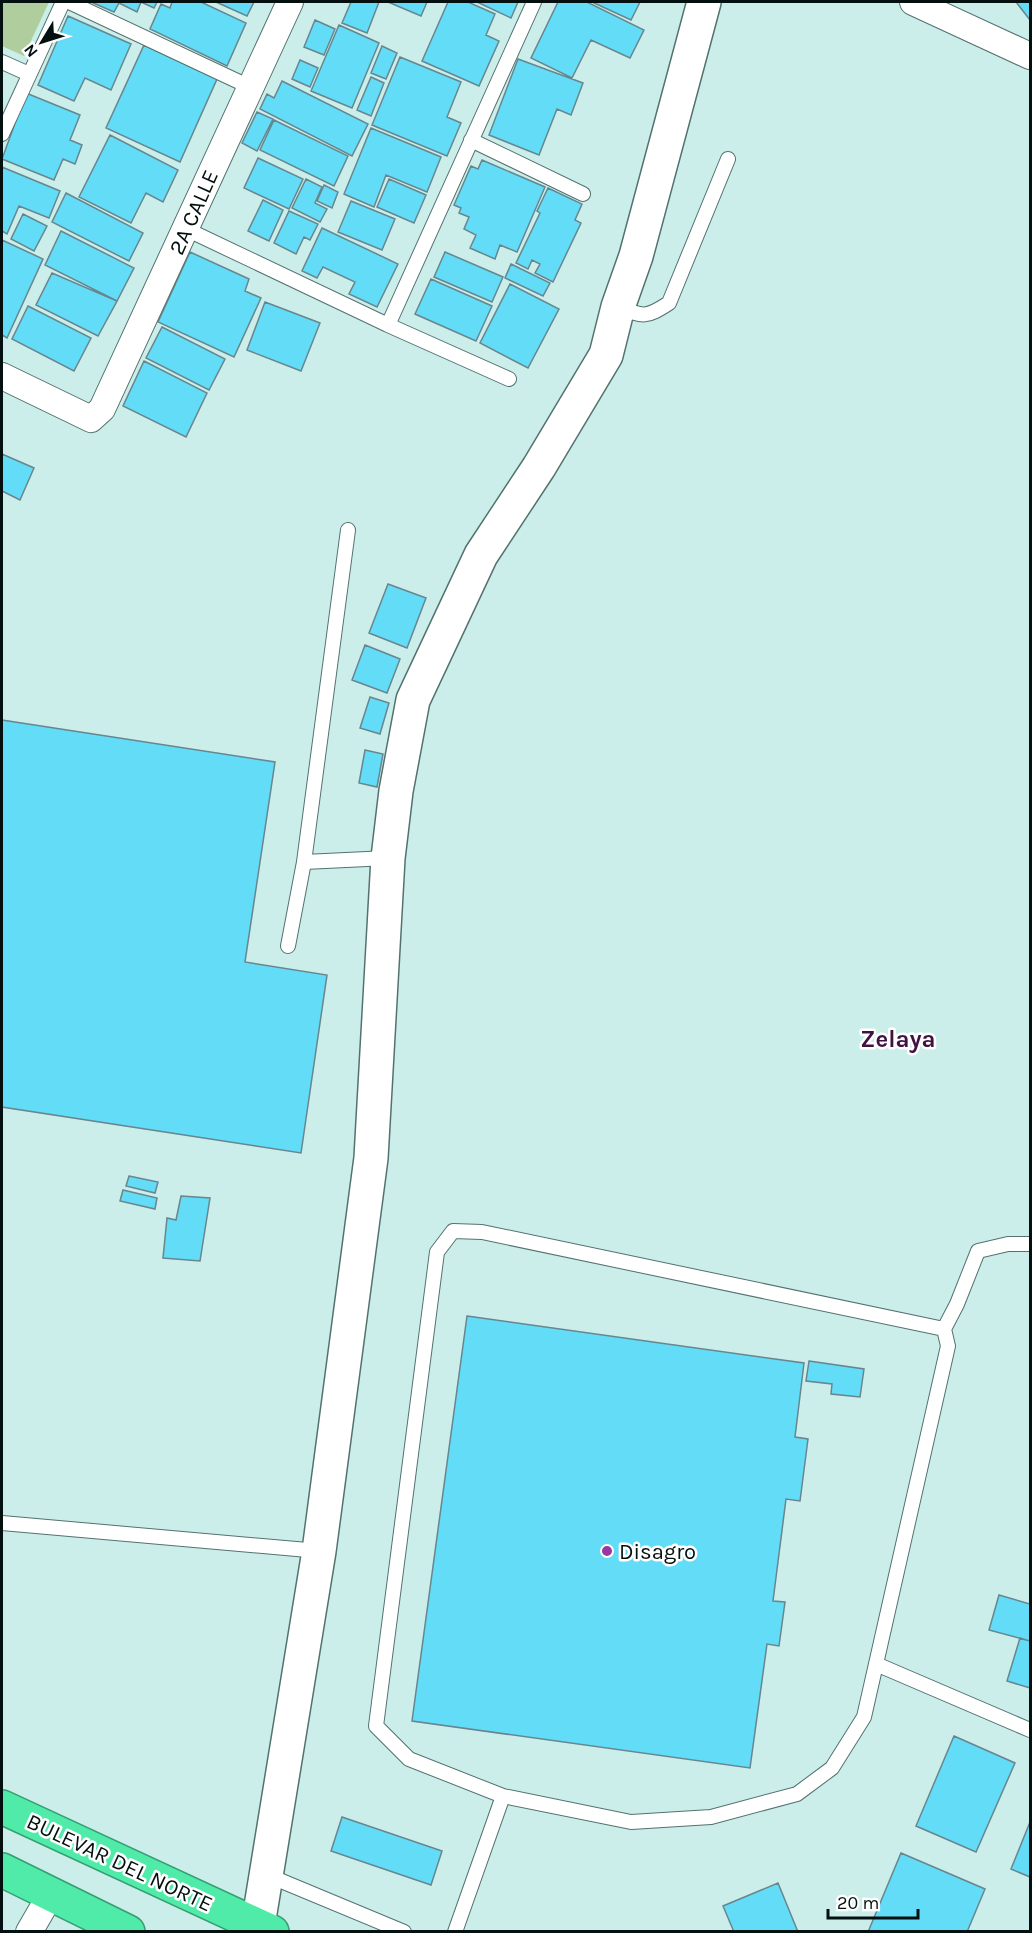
<svg xmlns="http://www.w3.org/2000/svg" width="1032" height="1933" viewBox="0 0 1032 1933" font-family="Karla,sans-serif">
	<style>
		.green { fill: #afcd9d }
		.building { fill: #63dcf8; stroke: #67868e; stroke-width: 1.5 }
		.lines { fill: none; stroke-linecap: round; stroke-linejoin: round }
		.lane-casing { stroke: #53726f; stroke-width: 16 }
		.street-casing { stroke: #53726f; stroke-width: 28 }
		.secondary-casing { stroke: #53726f; stroke-width: 36 }
		.highway-casing { stroke: #359e72; stroke-width: 36 }
		.lane { stroke: #fff; stroke-width: 14 }
		.street { stroke: #fff; stroke-width: 26 }
		.secondary { stroke: #fff; stroke-width: 33 }
		.highway { stroke: #50eba8; stroke-width: 33 }
		.poi-dot { fill: #9938a0; stroke: #fff; stroke-width: 2 }
		.labels { text-anchor: middle; stroke-width: 5; stroke-linejoin: round; paint-order: stroke }
		.street-label { font-size: 22px; fill: #04100f; stroke: #fff }
		.poi-label { font-size: 22px; fill: #04100f; stroke: #fff; text-anchor: start }
		.neighbourhood-label { font-size: 24px; font-weight: bold; fill: #401243; stroke: #fff }
	</style>
	<rect width="100%" height="100%" fill="#cbeeea"/>
	<path class="green" d="M 2,2 L 49,2 L 24,56 L 2,46 Z"/>
	<path class="building" d="M 91,2 L 157,2 L 154,8 L 141,2 L 137,12 L 119,3 L 114,12 Z
		M 172,2 L 201,2 L 246,23 L 227,66 L 150,29 L 161,4 L 170,8 Z
		M 216,2 L 254,2 L 247,16 Z
		M 351,2 L 379,2 L 367,33 L 342,23 Z
		M 388,2 L 427,2 L 421,16 Z
		M 448,2 L 468,2 L 495,14 L 486,35 L 499,41 L 479,86 L 422,61 Z
		M 477,2 L 518,2 L 511,18 Z
		M 558,2 L 587,2 L 644,30 L 630,58 L 591,40 L 572,78 L 531,58 Z
		M 592,2 L 640,2 L 631,20 Z
		M 1016,2 L 1030,2 L 1030,20 Z
		M 68,16 L 131,44 L 111,90 L 85,78 L 74,101 L 38,85 Z
		M 315,20 L 335,29 L 324,55 L 304,47 Z
		M 339,25 L 379,43 L 352,108 L 311,91 Z
		M 144,45 L 217,79 L 180,162 L 106,128 Z
		M 382,46 L 397,53 L 386,79 L 371,73 Z
		M 400,57 L 461,82 L 447,117 L 461,123 L 447,156 L 372,125 Z
		M 518,59 L 583,83 L 571,115 L 557,109 L 539,155 L 489,135 Z
		M 300,60 L 318,68 L 310,87 L 292,79 Z
		M 371,77 L 384,83 L 371,116 L 357,110 Z
		M 282,81 L 368,124 L 352,156 L 260,109 L 267,94 L 274,98 Z
		M 26,93 L 80,115 L 70,140 L 82,145 L 75,164 L 63,159 L 54,180 L 2,159 Z
		M 257,112 L 273,119 L 257,151 L 242,143 Z
		M 274,120 L 348,156 L 334,186 L 260,150 Z
		M 371,128 L 441,157 L 427,192 L 386,175 L 374,207 L 344,194 Z
		M 110,135 L 178,170 L 163,202 L 146,193 L 131,223 L 79,197 Z
		M 258,158 L 303,179 L 289,209 L 244,188 Z
		M 482,160 L 545,187 L 517,252 L 500,245 L 495,259 L 470,248 L 476,235 L 464,229 L 469,217 L 459,213 L 461,208 L 454,205 L 471,166 L 478,169 Z
		M 2,167 L 60,191 L 49,218 L 19,206 L 7,234 L 2,231 Z
		M 306,179 L 322,187 L 315,203 L 327,209 L 320,222 L 292,208 Z
		M 389,179 L 426,195 L 414,223 L 377,207 Z
		M 324,185 L 338,192 L 332,208 L 317,201 Z
		M 548,188 L 582,204 L 575,220 L 581,223 L 553,282 L 535,273 L 540,264 L 532,260 L 528,269 L 516,263 L 540,213 L 537,211 Z
		M 66,193 L 143,233 L 129,261 L 52,222 Z
		M 263,200 L 283,210 L 269,241 L 248,231 Z
		M 351,201 L 395,219 L 382,250 L 338,232 Z
		M 289,211 L 318,224 L 310,240 L 304,237 L 296,254 L 274,243 Z
		M 23,214 L 47,226 L 34,251 L 11,239 Z
		M 322,228 L 398,264 L 377,307 L 349,294 L 355,282 L 323,267 L 317,278 L 302,271 Z
		M 61,231 L 134,268 L 117,301 L 45,265 Z
		M 2,240 L 43,259 L 7,338 L 2,335 Z
		M 190,252 L 249,279 L 245,291 L 261,298 L 234,357 L 158,322 Z
		M 445,252 L 503,277 L 492,302 L 434,277 Z
		M 511,264 L 550,283 L 543,296 L 505,278 Z
		M 52,273 L 117,301 L 98,336 L 36,305 Z
		M 431,279 L 492,306 L 476,341 L 415,314 Z
		M 510,284 L 559,309 L 528,368 L 480,343 Z
		M 265,302 L 320,323 L 301,371 L 247,350 Z
		M 28,306 L 91,338 L 74,371 L 12,339 Z
		M 162,327 L 225,359 L 209,390 L 146,358 Z
		M 144,361 L 207,393 L 186,437 L 123,406 Z
		M 2,454 L 34,468 L 20,500 L 2,491 Z
		M 388,584 L 426,598 L 407,648 L 369,633 Z
		M 365,645 L 400,659 L 387,693 L 352,680 Z
		M 370,697 L 389,703 L 380,734 L 360,728 Z
		M 2,720 L 275,762 L 245,962 L 327,975 L 301,1153 L 2,1107 Z
		M 365,750 L 383,754 L 377,787 L 359,783 Z
		M 129,1176 L 158,1182 L 155,1193 L 126,1186 Z
		M 123,1190 L 157,1198 L 155,1209 L 120,1201 Z
		M 181,1196 L 210,1198 L 200,1261 L 163,1258 L 167,1218 L 176,1220 Z
		M 467,1316 L 804,1363 L 795,1437 L 808,1439 L 800,1501 L 786,1499 L 773,1601 L 785,1602 L 779,1646 L 767,1644 L 750,1768 L 412,1721 Z
		M 809,1361 L 864,1369 L 860,1397 L 831,1394 L 832,1384 L 806,1381 Z
		M 999,1595 L 1030,1604 L 1030,1641 L 989,1630 Z
		M 1020,1638 L 1030,1641 L 1030,1688 L 1007,1681 Z
		M 954,1736 L 1015,1763 L 976,1852 L 916,1826 Z
		M 342,1817 L 442,1851 L 431,1885 L 331,1851 Z
		M 1030,1822 L 1030,1877 L 1011,1869 Z
		M 901,1853 L 985,1889 L 967,1932 L 868,1932 Z
		M 778,1883 L 798,1932 L 734,1932 L 723,1906 Z"/>
	<g class="lines">
		<g class="lane-casing">
			<path id="lane" d="M 69,2 L 250,87
				M 2,62 L 29,74
				M 2,134 L 63,2
				M 471,140 L 583,194
				M 186,229 L 388,325 L 509,379
				M 618,307 C 644,317 646,318 669,303 L 728,159
				M 388,325 L 534,2
				M 304,862 L 348,530
				M 288,946 L 304,862 L 388,858
				M 944,1329 L 482,1232 L 453,1231 L 437,1252 L 376,1726 L 409,1759 L 503,1796 L 631,1822 L 711,1817 L 797,1794 L 832,1768 L 864,1717 L 948,1346 L 944,1329 L 957,1304 L 978,1251 L 1008,1244 L 1030,1244
				M 2,1523 L 319,1551
				M 876,1664 L 1030,1730
				M 267,1875 L 404,1932
				M 455,1932 L 503,1796"/>
		</g>
		<g class="street-casing">
			<path id="street" d="M 913,2 L 1030,56
				M 2,376 L 91,419 L 102,409 L 290,2
				M 29,1932 L 51,1894"/>
		</g>
		<g class="secondary-casing">
			<path id="secondary" d="M 258,1925 L 319,1551 L 371,1158 L 388,858 L 396,791 L 413,700 L 481,555 L 539,467 L 606,355 L 618,307 L 636,256 L 704,2"/>
		</g>
		<g class="highway-casing">
			<path id="highway" d="M 2,1807 L 272,1932
				M 2,1870 L 128,1932"/>
		</g>
		<use href="#lane" class="lane"/>
		<use href="#street" class="street"/>
		<use href="#secondary" class="secondary"/>
		<use href="#highway" class="highway"/>
	</g>
	<circle class="poi-dot" cx="607" cy="1551" r="6"/>
	<g class="labels">
		<g class="street-label">
			<text transform="translate(193 212) rotate(-66)" y="8">2A CALLE</text>
			<text transform="translate(120 1862) rotate(25)" y="8">BULEVAR DEL NORTE</text>
		</g>
		<g class="poi-label">
			<text x="619" y="1559">Disagro</text>
		</g>
		<g class="neighbourhood-label">
			<text x="898" y="1047">Zelaya</text>
		</g>
	</g>
	<rect width="1032" height="1933" fill="none" stroke="#04100f" stroke-width="6"/>
	<g transform="translate(42 42) rotate(232)" stroke="#ffffff" stroke-width="4.5" paint-order="stroke">
	<path d="M0-4.5L10 22L0 15L-10 22Z" fill="#04100f"/>
	<text y="-9" font-size="16" font-weight="bold" text-anchor="middle" fill="#04100f">N</text>
	</g>
	<path d="M828 1909v9h90v-9" fill="none" stroke="#04100f" stroke-width="3"/>
	<text x="837" y="1909" font-size="18" fill="#04100f" stroke="#ffffff" stroke-width="4.5" paint-order="stroke">20 m</text>
</svg>
